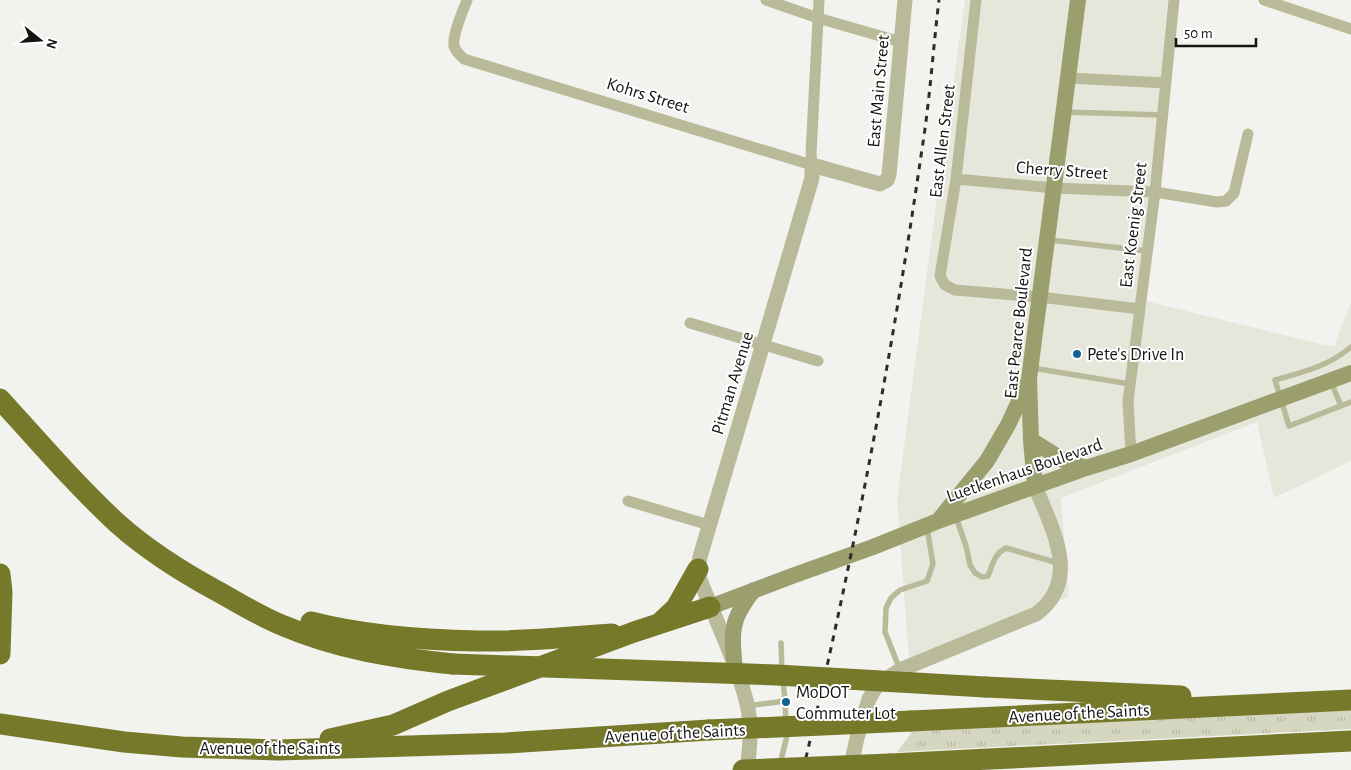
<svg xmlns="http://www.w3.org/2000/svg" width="1351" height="770" viewBox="0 0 1351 770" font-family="'Alegreya Sans',sans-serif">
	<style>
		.built { fill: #e6e7db }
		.grass { fill: url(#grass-tufts) }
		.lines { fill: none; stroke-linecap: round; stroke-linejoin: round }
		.service { stroke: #b8ba99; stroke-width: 5.5 }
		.minor { stroke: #b8ba99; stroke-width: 11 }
		.tertiary { stroke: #b8ba99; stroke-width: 15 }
		.secondary { stroke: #9b9e6d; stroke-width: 16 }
		.motorway { stroke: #76782a; stroke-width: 21 }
		.rail { stroke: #2d2e2c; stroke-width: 3; stroke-dasharray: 6 6; stroke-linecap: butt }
		.motorway-bridge { stroke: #76782a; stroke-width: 21 }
		.poi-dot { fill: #126093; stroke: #fff; stroke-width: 2 }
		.labels { text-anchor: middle; stroke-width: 4; stroke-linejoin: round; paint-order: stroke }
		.street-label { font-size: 18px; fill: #141513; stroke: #fff }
		.poi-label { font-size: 18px; fill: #141513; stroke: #fff; text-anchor: start }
	</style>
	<defs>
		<pattern id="grass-tufts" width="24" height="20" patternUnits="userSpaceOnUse" patternTransform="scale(1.25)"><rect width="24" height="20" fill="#d5d7c0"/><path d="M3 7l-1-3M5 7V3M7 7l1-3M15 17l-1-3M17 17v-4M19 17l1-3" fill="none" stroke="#b6b8a4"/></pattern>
	</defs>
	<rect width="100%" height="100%" fill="#f2f3ee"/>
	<path class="built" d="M 965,0 L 1168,0 L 1147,228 L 1138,299 L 1324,345 L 1334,346 L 1351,302 L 1351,461 L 1274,498 L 1257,422 L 1061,498 L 1069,597 L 909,659 L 897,500 L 937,197 Z"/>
	<path class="grass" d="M 1351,707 L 1351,729 L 897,752 L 913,731 Z"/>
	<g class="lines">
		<path class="service" d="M 1064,112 L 1163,115
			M 1050,240 L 1147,251
			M 1351,347 C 1329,366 1303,372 1275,380 L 1289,426 L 1351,402
			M 1033,368 L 1130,384
			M 1331,382 L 1341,406
			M 956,517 L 966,546 L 970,565 L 975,573 L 982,577 L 988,576 C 993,564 994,554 1006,548 L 1058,563
			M 781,643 L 782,670
			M 900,670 L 885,632 L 886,608 L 891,598 L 900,590 L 927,581 L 933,564 L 927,528
			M 783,680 L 785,701
			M 747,706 L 785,701 L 786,722
			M 780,764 L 787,736 L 787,731"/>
		<path class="minor" d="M 467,0 C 463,11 452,35 454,46 C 456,52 460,55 464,59 L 812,165 L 811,154 L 819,0
			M 766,0 L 818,18 L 901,42
			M 976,0 L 956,179 L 940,276 L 945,285 L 955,290 L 1040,297 L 1140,309
			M 1264,0 L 1351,29
			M 1069,78 L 1166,83
			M 956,179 L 1054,188 L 1155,192 L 1217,202 L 1226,201 L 1234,193 L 1248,134
			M 690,323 L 818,361
			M 1131,454 L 1128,401 L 1155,192 L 1174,0
			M 628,501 L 709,525"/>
		<path class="tertiary" d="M 747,770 C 750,749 752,725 747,704 C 737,663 714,617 699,577 L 698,569 L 700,557 L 812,178 L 812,165 L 880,184 L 887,180 L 889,175 L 905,0
			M 850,770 L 857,738 L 869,699 L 877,685 L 900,670 L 1036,614 C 1082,580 1052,529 1035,486"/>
		<path class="secondary" d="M 1031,440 L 1063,460 L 1086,468
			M 1035,486 L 1031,440 L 1029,379 L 1078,0
			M 938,521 L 987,461 L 1008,425 L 1027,384
			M 710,607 L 792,576 L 873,547 L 938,521 L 1086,468 L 1131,454 L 1351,373
			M 735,669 C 731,633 730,619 754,590"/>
		<path class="motorway" d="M 0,399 C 38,441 75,484 117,523 C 147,550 182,572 217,591 C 239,603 261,617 284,626 C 338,649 395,658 453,664
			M 0,574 L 2,592 L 0,654
			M 311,622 C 365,636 423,640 478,641 C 522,642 567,637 612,634
			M 661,622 L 676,608 L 698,569
			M 985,687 L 1181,696
			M 911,721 L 1351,700
			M 0,724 L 124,742 L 182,747 L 278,750 L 506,743 L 709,730
			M 330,739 L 393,725 L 448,701 L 634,632 L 710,607
			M 890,764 L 1351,741"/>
		<path class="rail" d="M 803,770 C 852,565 892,357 922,149 C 930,99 933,49 939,0"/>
		<path class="motorway-bridge" d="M 453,664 L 777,675 L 985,687
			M 709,730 L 911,721
			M 743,770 L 890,764"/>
	</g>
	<g class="poi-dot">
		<circle cx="1077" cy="354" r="5"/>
		<circle cx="786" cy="702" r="5"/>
	</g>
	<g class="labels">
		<g class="street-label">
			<text transform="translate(878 91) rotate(-85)" y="6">East Main Street</text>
			<text transform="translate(648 95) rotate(17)" y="6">Kohrs Street</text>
			<text transform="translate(942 141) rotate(-83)" y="6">East Allen Street</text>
			<text transform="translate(1062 170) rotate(4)" y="6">Cherry Street</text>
			<text transform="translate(1133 225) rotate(-83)" y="6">East Koenig Street</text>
			<text transform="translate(1018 323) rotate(-84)" y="6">East Pearce Boulevard</text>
			<text transform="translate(732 383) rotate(-73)" y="6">Pitman Avenue</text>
			<text transform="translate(1024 470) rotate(-19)" y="6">Luetkenhaus Boulevard</text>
			<text transform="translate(1079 713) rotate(-3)" y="6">Avenue of the Saints</text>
			<text transform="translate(675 733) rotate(-3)" y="6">Avenue of the Saints</text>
			<text x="270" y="754">Avenue of the Saints</text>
		</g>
		<g class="poi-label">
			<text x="1087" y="360">Pete's Drive In</text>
			<text x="796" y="698">MoDOT<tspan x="796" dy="21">Commuter Lot</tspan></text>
		</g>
	</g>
	<g transform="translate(40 40) rotate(107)" stroke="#ffffff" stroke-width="4" paint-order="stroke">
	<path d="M0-4L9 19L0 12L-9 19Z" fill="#141513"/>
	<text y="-8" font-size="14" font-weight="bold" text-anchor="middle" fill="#141513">N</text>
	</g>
	<path d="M1176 38v8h80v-8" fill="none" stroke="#141513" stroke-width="2.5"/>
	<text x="1184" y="38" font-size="15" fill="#141513" stroke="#ffffff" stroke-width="4" paint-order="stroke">50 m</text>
</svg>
